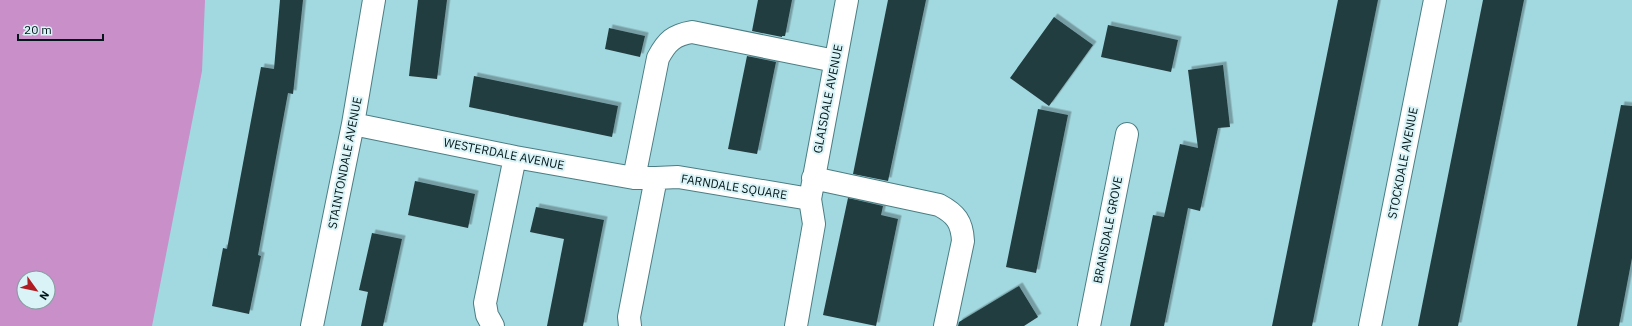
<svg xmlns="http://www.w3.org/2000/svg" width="1632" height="326" viewBox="0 0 1632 326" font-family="'IBM Plex Sans',sans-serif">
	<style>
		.grass { fill: #c88fc9; fill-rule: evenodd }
		.building { fill: #223c3f; filter: url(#shadow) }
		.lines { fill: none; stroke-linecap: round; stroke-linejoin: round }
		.minor-casing { stroke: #4a7e84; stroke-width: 24 }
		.minor { stroke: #fff; stroke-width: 22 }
		.labels { text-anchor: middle; stroke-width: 4; stroke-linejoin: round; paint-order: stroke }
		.street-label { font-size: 12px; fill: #03171a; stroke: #d9f3f7 }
	</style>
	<defs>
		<filter id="shadow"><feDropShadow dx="3.5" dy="-3.5" stdDeviation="0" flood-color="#0004"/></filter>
	</defs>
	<rect width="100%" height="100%" fill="#a2d8df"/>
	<path class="grass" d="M 0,0 L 205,0 L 202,71 L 152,326 L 0,326 ZM 24,278 L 48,278 L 48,302 L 24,302 Z"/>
	<path class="building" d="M 280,0 L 303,0 L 293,94 L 288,93 L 258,255 L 261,256 L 249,314 L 212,306 L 223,248 L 227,249 L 261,67 L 274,69 Z
		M 418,0 L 447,0 L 437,79 L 409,76 Z
		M 758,0 L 792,0 L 785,36 L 782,36 L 782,37 L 752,31 Z
		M 888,0 L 926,0 L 888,181 L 853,174 Z
		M 1338,0 L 1378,0 L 1312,326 L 1272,326 Z
		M 1483,0 L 1524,0 L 1458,326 L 1418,326 Z
		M 1054,17 L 1093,45 L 1049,106 L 1010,78 Z
		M 1108,25 L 1178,40 L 1171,72 L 1101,57 Z
		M 609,28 L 645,36 L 640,57 L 605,49 Z
		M 747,56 L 776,62 L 757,154 L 728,149 Z
		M 1223,65 L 1230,127 L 1218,128 L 1200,211 L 1188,208 L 1164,326 L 1130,326 L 1153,215 L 1164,217 L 1180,144 L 1198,148 L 1188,70 Z
		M 474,76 L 618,106 L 612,137 L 469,107 Z
		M 1621,105 L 1632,106 L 1632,258 L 1619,326 L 1577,326 Z
		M 1038,109 L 1068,115 L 1036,273 L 1006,267 Z
		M 415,181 L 475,194 L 468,228 L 408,215 Z
		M 848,198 L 883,206 L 881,215 L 898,219 L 876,326 L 823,315 Z
		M 536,207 L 604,220 L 583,326 L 547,326 L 564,239 L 530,232 Z
		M 372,233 L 402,239 L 383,326 L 361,326 L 368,292 L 359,290 Z
		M 1019,286 L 1038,317 L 1024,326 L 958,326 L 959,322 Z"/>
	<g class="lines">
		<g class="minor-casing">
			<path id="minor" d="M 353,124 L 515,157 L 634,178 L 656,178
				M 634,178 L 658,58 C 667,41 674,35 692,32 L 835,61
				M 813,178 L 939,205 C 956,214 962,222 963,241 L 945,326
				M 312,326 L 353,124 L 374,0
				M 493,326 L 487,315 L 485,303 L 515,157
				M 630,326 L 629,317 L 656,178 L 678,177 L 810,199
				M 796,326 L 814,224 L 810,199 L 847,0
				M 1089,326 L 1127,134
				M 1370,326 L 1435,0"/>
		</g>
		<use href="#minor" class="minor"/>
	</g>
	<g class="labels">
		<g class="street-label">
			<text transform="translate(828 99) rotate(-79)" y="4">GLAISDALE AVENUE</text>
			<text transform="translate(504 154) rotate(11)" y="4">WESTERDALE AVENUE</text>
			<text transform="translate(345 163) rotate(-79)" y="4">STAINTONDALE AVENUE</text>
			<text transform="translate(1403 163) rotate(-79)" y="4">STOCKDALE AVENUE</text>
			<text transform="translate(734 187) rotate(9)" y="4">FARNDALE SQUARE</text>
			<text transform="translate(1108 230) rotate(-79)" y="4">BRANSDALE GROVE</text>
		</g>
	</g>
	<g transform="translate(36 290) rotate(123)"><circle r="19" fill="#d9f3f7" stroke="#839b9f"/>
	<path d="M0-3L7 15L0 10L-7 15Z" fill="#af1d22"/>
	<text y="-6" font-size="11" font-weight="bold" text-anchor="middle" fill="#03171a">N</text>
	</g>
	<path d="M18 34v6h85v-6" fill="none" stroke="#03171a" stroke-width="2"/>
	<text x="24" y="34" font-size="12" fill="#03171a" stroke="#d9f3f7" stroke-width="3" paint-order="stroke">20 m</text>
</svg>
